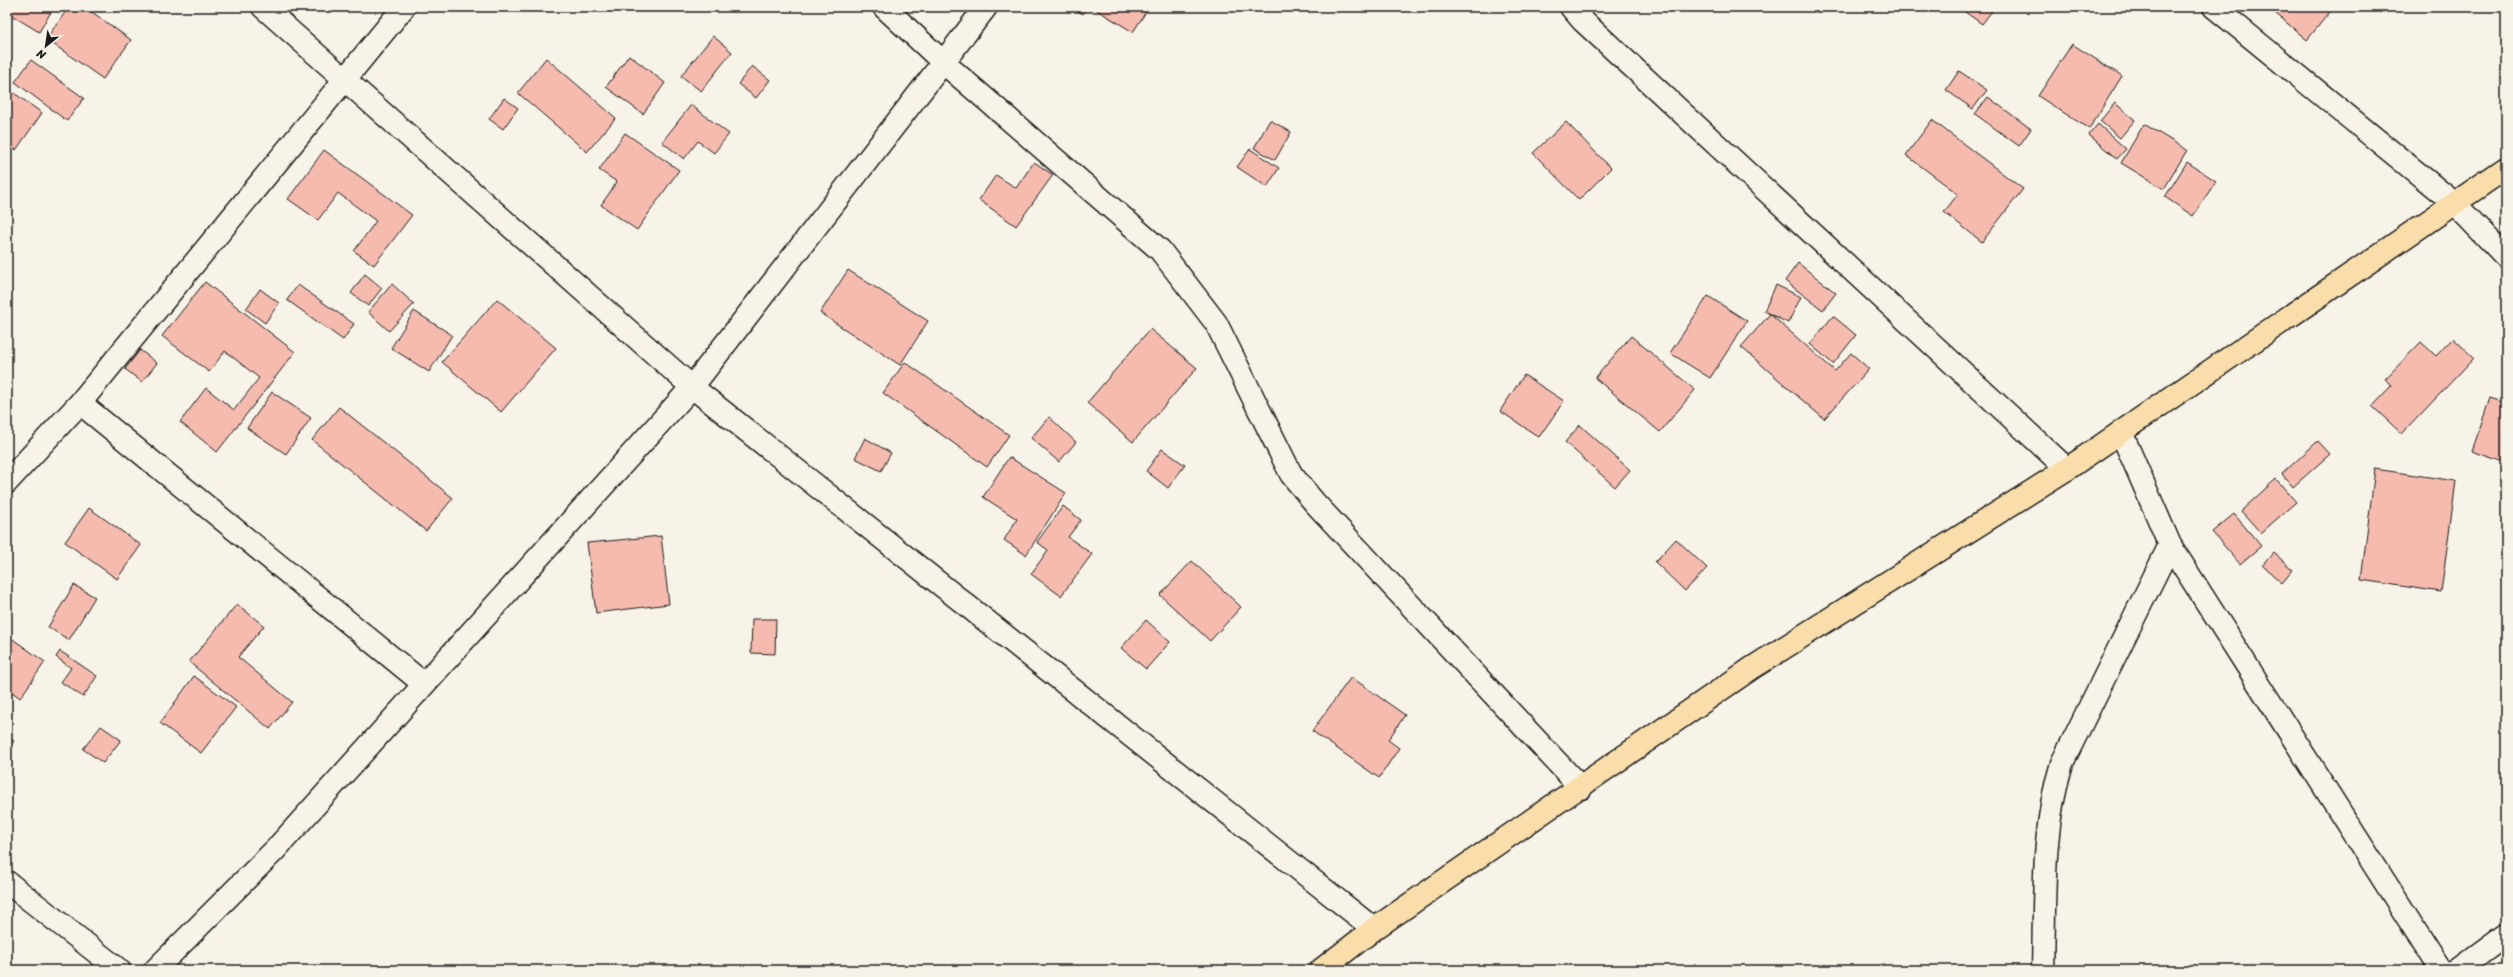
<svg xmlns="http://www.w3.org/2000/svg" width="2513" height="977" viewBox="0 0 2513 977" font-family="Sriracha,sans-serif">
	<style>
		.building { fill: #f5bbae; stroke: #1c1c1c }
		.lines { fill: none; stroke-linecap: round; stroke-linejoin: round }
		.minor-casing { stroke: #1c1c1c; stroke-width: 25 }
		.major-casing { stroke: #1c1c1c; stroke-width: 25 }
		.minor { stroke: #f7f3e8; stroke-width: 22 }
		.major { stroke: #f9deab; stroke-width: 22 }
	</style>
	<rect width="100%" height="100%" fill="#f7f3e8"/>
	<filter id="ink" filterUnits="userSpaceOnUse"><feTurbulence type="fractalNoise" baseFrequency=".025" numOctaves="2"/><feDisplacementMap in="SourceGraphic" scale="8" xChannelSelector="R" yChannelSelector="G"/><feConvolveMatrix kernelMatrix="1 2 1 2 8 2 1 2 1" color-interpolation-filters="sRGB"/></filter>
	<g filter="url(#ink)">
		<path class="building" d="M 12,7 L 54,7 L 39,32 L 8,13 Z
			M 69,7 L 85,7 L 131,40 L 103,79 L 46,39 Z
			M 1071,7 L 1087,7 L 1083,14 Z
			M 1092,7 L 1149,7 L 1133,32 Z
			M 1958,7 L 1995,7 L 1982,24 Z
			M 2268,7 L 2334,7 L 2307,40 Z
			M 713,36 L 732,52 L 701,91 L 681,76 Z
			M 2072,44 L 2122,76 L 2089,129 L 2038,96 Z
			M 629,55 L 665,83 L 643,114 L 606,87 Z
			M 546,58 L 616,118 L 587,152 L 518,93 Z
			M 31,60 L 84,98 L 67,121 L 15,82 Z
			M 752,66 L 770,80 L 756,98 L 738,84 Z
			M 1959,71 L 1987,90 L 1973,109 L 1946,90 Z
			M 7,88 L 42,113 L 16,150 L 7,143 Z
			M 1988,97 L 2031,129 L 2019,146 L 1975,114 Z
			M 504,98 L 518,108 L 503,129 L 489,119 Z
			M 2115,103 L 2135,120 L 2120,138 L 2100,121 Z
			M 691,105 L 729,134 L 714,153 L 698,141 L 684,159 L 662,142 Z
			M 1270,120 L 1291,132 L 1275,160 L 1254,148 Z
			M 1932,120 L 2023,189 L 1982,242 L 1944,212 L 1958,194 L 1906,155 Z
			M 1566,122 L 1611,168 L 1579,200 L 1533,153 Z
			M 2098,124 L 2126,149 L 2117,159 L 2089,135 Z
			M 2144,124 L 2187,150 L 2164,189 L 2121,163 Z
			M 625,133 L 679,170 L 637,230 L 601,205 L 617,182 L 599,170 Z
			M 1250,149 L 1279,168 L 1267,187 L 1237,167 Z
			M 324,150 L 412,215 L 374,265 L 354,251 L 376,221 L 338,193 L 318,220 L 288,199 Z
			M 1034,162 L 1053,175 L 1016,226 L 979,200 L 996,175 L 1016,188 Z
			M 2187,162 L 2216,181 L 2193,216 L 2165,197 Z
			M 1798,263 L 1836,293 L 1823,310 L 1785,281 Z
			M 848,270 L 928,321 L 900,365 L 820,313 Z
			M 365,274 L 382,288 L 368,306 L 351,293 Z
			M 205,282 L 295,352 L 217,452 L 180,422 L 206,388 L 234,410 L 259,378 L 225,351 L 209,372 L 162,336 Z
			M 392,284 L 414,304 L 389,331 L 368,312 Z
			M 298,285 L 354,324 L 343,340 L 287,300 Z
			M 1776,285 L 1801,297 L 1788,323 L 1764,311 Z
			M 260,289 L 279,303 L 265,323 L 246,309 Z
			M 1708,296 L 1747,321 L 1710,378 L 1670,353 Z
			M 497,299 L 556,348 L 501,412 L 442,362 Z
			M 414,311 L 452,335 L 429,372 L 391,348 Z
			M 1770,314 L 1835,371 L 1851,353 L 1869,369 L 1824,419 L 1741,347 Z
			M 1833,316 L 1856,335 L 1833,364 L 1810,344 Z
			M 1150,329 L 1197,368 L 1133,442 L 1087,403 Z
			M 1631,336 L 1695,390 L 1660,432 L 1595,378 Z
			M 2453,338 L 2474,358 L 2402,434 L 2372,406 L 2392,385 L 2385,379 L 2421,342 L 2436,356 Z
			M 140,350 L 157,363 L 142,382 L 125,369 Z
			M 905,362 L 1009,435 L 987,467 L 883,393 Z
			M 1524,375 L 1564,401 L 1539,437 L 1500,411 Z
			M 272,392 L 311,418 L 286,454 L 247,428 Z
			M 2490,398 L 2506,403 L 2506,463 L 2472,451 Z
			M 339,407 L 453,498 L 426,531 L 312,440 Z
			M 1049,417 L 1076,442 L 1059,462 L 1031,438 Z
			M 1580,425 L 1630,470 L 1615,487 L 1565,442 Z
			M 865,438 L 891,453 L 881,471 L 855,458 Z
			M 2318,441 L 2330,454 L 2293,487 L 2282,474 Z
			M 1162,449 L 1185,465 L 1168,488 L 1146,471 Z
			M 1009,457 L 1066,493 L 1026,555 L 1004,540 L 1017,519 L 983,497 Z
			M 2375,469 L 2456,481 L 2441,592 L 2361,580 Z
			M 2276,479 L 2296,502 L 2261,533 L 2241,511 Z
			M 1063,506 L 1081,520 L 1068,537 L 1092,554 L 1061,596 L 1031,574 L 1048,550 L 1037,542 Z
			M 89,508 L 141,545 L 117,579 L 65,542 Z
			M 2234,514 L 2261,546 L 2240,564 L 2212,532 Z
			M 661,536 L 669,604 L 596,613 L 587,543 Z
			M 1676,539 L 1707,568 L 1685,591 L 1655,562 Z
			M 2274,553 L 2293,570 L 2282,583 L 2263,566 Z
			M 1192,561 L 1241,607 L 1210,641 L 1160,595 Z
			M 74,585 L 95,597 L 69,640 L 48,627 Z
			M 237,604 L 264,626 L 238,657 L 292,702 L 270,729 L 189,662 Z
			M 752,619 L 776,619 L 775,654 L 751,653 Z
			M 1146,620 L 1170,642 L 1146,669 L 1121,648 Z
			M 7,635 L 45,662 L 20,698 L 7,688 Z
			M 60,651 L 97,676 L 83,697 L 61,682 L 71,668 L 56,657 Z
			M 194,676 L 236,707 L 201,753 L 160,723 Z
			M 1351,677 L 1405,715 L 1388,740 L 1399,748 L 1379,778 L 1312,731 Z
			M 101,726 L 121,740 L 103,763 L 83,749 Z
			M 7,735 L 14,741 L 7,749 Z"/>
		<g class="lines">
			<g class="minor-casing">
				<path id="minor" d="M 263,7 L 692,387 L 1374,929
					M 884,7 L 944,63 L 1160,250 L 1216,323 L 1291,474 L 1314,502 L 1581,788
					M 1571,7 L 1583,21 L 2067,469
					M 2214,7 L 2454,203 L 2506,257
					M 80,403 L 424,684
					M 2121,432 L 2170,545 L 2441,970
					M 7,482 L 80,403 L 404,7
					M 7,882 L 119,970
					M 155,970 L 275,850 L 692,387 L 986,7
					M 2043,970 C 2045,901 2041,830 2062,763 L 2170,545
					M 2457,970 L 2506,934"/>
			</g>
			<g class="major-casing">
				<path id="major" d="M 1321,970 L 1374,929 L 1752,668 L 2067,469 L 2506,168"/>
			</g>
			<use href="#minor" class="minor"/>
			<use href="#major" class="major"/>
		</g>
	</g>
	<rect width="2513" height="977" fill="none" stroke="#f7f3e8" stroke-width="24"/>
	<rect x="12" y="12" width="2489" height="953" fill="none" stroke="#1c1c1c" stroke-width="1.5" filter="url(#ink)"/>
	<g transform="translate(46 46) rotate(210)" stroke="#f7f3e8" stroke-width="3" paint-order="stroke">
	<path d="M0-3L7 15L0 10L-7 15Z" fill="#1c1c1c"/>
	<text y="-6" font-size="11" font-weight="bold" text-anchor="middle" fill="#1c1c1c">N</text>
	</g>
</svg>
